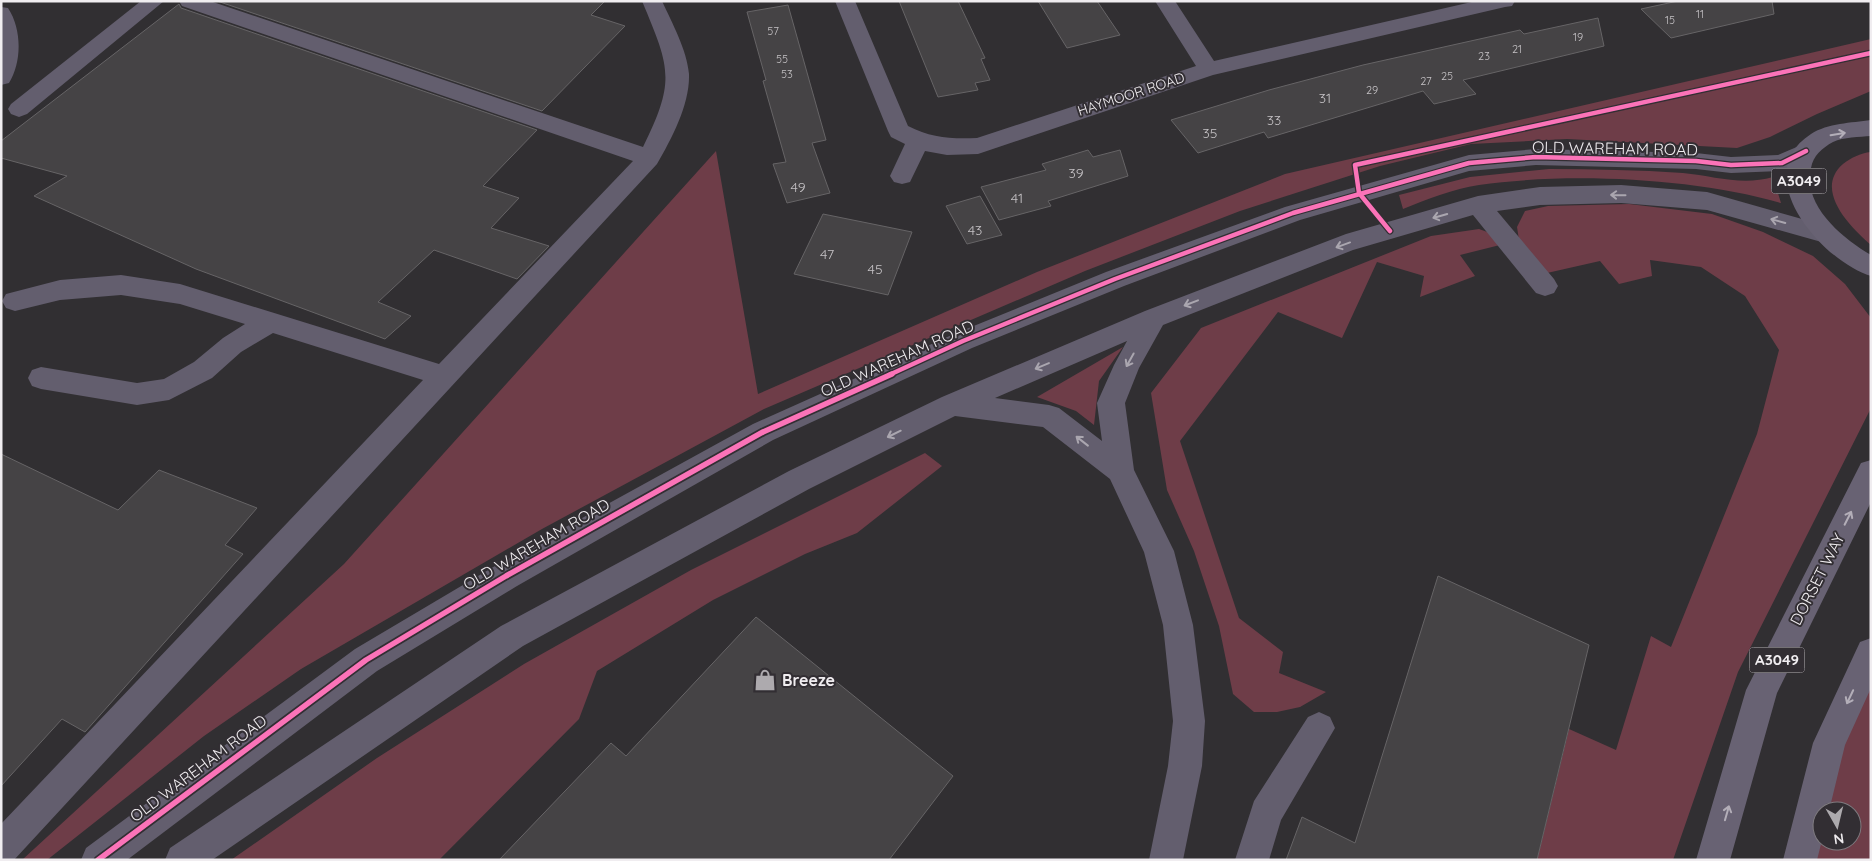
<svg xmlns="http://www.w3.org/2000/svg" width="1872" height="861" viewBox="0 0 1872 861" font-family="Quicksand,sans-serif">
	<style>
		.green { fill: #6e3d48; fill-rule: evenodd }
		.building { fill: #454345; stroke: #666466 }
		.lines { fill: none; stroke-linecap: round; stroke-linejoin: round }
		.minor { fill: #635e6e; fill-rule: evenodd }
		.highway { fill: #686273; fill-rule: evenodd }
		.cycleway-far1-casing { stroke: #322e33; stroke-width: 7 }
		.cycleway-casing { stroke: #322e33; stroke-width: 9 }
		.cycleway-far1 { stroke: #fb73b8; stroke-width: 4.5 }
		.cycleway { stroke: #fb73b8; stroke-width: 5.5 }
		.oneway { stroke: #b3aeb8 }
		.oneway2 { stroke: #aaa6af }
		.labels { text-anchor: middle; stroke-width: 4; stroke-linejoin: round; paint-order: stroke }
		.far-number-label { font-size: 11px; fill: #c5c2c5 }
		.far-street-label { font-size: 14px; fill: #f0edf0; stroke: #322e33 }
		.number-label { font-size: 14px; fill: #c5c2c5 }
		.shield { fill: #322e33; stroke: #b7b4b7; stroke-width: 1 }
		.shield-label { font-size: 15px; font-weight: bold; fill: #f0edf0 }
		.street-label { font-size: 16px; fill: #f0edf0; stroke: #322e33 }
		.poi-label { font-size: 16px; font-weight: bold; fill: #f0edf0; stroke: #322e33; text-anchor: start }
	</style>
	<rect width="100%" height="100%" fill="#312f32"/>
	<path class="green" d="M 1871,39 L 1871,91 L 1817,114 L 1770,137 L 1737,148 L 1567,139 L 1471,144 L 1380,166 L 1240,211 L 1085,271 L 764,409 L 542,529 L 301,669 L 204,736 L 47,860 L 22,860 L 344,564 L 716,151 L 758,394 L 1037,272 L 1285,174 Z
		M 1871,152 L 1871,245 C 1851,228 1813,190 1843,164 C 1851,158 1860,153 1871,152 Z
		M 1549,169 C 1594,169 1638,170 1683,173 C 1714,176 1742,186 1773,177 L 1781,203 C 1693,178 1570,172 1479,185 C 1453,189 1428,199 1403,209 L 1399,195 L 1470,177 Z
		M 1629,204 L 1712,214 L 1763,232 L 1813,256 L 1845,284 L 1871,318 L 1871,408 L 1738,672 L 1673,860 L 1537,860 L 1569,729 L 1616,750 L 1651,636 L 1671,647 L 1757,434 L 1779,350 L 1745,296 L 1701,267 L 1650,260 L 1652,276 L 1619,284 L 1600,261 L 1547,273 L 1519,240 L 1517,227 L 1525,211 L 1548,206 Z
		M 1479,229 L 1490,233 L 1500,245 L 1460,255 L 1475,276 L 1420,297 L 1424,276 L 1377,262 L 1342,338 L 1278,312 L 1180,441 L 1239,618 L 1283,652 L 1279,673 L 1326,692 L 1300,707 L 1277,712 L 1254,712 L 1233,694 L 1219,626 L 1194,551 L 1167,490 L 1151,393 L 1201,328 L 1431,236 Z
		M 1123,347 L 1099,381 L 1094,425 L 1076,411 L 1037,397 Z
		M 925,453 L 942,466 L 857,533 L 805,554 L 713,600 L 597,671 L 579,719 L 439,860 L 231,860 L 377,758 L 524,664 L 691,570 Z
		M 1871,653 L 1871,860 L 1800,860 ZM 1822,811 L 1852,811 L 1852,841 L 1822,841 Z"/>
	<path class="building" d="M 217,1 L 605,1 L 591,15 L 625,26 L 542,111 Z
		M 899,1 L 958,1 L 985,58 L 981,59 L 990,80 L 975,83 L 978,90 L 938,97 Z
		M 1038,1 L 1097,1 L 1120,35 L 1067,48 Z
		M 1678,1 L 1772,1 L 1774,14 L 1671,38 L 1641,9 Z
		M 179,4 L 181,8 L 537,130 L 483,186 L 519,198 L 491,228 L 549,246 L 517,279 L 434,250 L 378,302 L 411,316 L 385,339 L 196,269 L 34,196 L 67,176 L 1,158 L 1,141 Z
		M 788,5 L 826,140 L 812,143 L 830,193 L 787,203 L 773,164 L 786,162 L 763,81 L 766,80 L 747,12 Z
		M 1598,18 L 1604,46 L 1463,80 L 1476,94 L 1434,104 L 1423,91 L 1268,138 L 1264,132 L 1198,153 L 1171,120 L 1269,90 L 1363,65 L 1520,30 L 1524,34 Z
		M 1088,150 L 1093,157 L 1120,150 L 1128,176 L 1048,201 L 1051,206 L 999,220 L 981,187 L 1046,170 L 1042,164 Z
		M 980,196 L 1002,235 L 967,244 L 946,206 Z
		M 823,214 L 912,232 L 888,295 L 794,274 Z
		M 1,454 L 118,510 L 159,470 L 257,508 L 225,545 L 243,554 L 85,732 L 62,719 L 1,786 Z
		M 1438,576 L 1589,645 L 1537,860 L 1286,860 L 1302,817 L 1355,843 Z
		M 756,617 L 953,776 L 889,860 L 499,860 L 611,743 L 626,756 Z"/>
	<g class="lines">
		<path class="minor" d="M 141,1 L 164,1 L 27,114 L 19,117 L 11,114 L 8,109 L 11,104 Z
			M 179,1 L 210,1 L 643,147 C 676,80 670,68 642,1 L 662,1 C 672,23 687,50 689,74 C 690,104 672,138 657,164 L 14,860 L 1,860 L 1,824 L 423,380 L 273,333 L 241,352 L 212,378 L 169,400 L 137,405 L 41,389 L 32,386 L 28,378 L 32,370 L 41,367 L 137,383 L 164,379 L 194,362 L 223,338 L 245,324 L 180,304 L 121,295 L 60,300 L 15,311 L 6,308 L 2,301 L 6,294 L 60,280 L 121,275 L 180,284 L 439,364 L 633,161 L 182,6 Z
			M 835,1 L 855,1 L 908,126 C 931,138 951,139 977,138 L 1196,66 L 1155,1 L 1175,1 L 1214,61 L 1476,1 L 1515,1 L 1512,6 L 1505,7 L 1213,75 L 978,154 L 947,155 L 925,151 L 910,182 L 902,184 L 894,182 L 890,176 L 905,144 L 891,137 L 888,131 Z
			M 1,7 L 8,8 C 22,29 22,62 9,83 L 1,85 Z
			M 1806,143 L 1814,145 L 1817,151 L 1814,157 L 1782,171 L 1731,173 L 1696,169 L 1536,165 L 1469,171 L 1300,220 L 1124,286 L 972,348 L 773,440 L 517,586 L 377,671 L 127,860 L 81,860 L 86,848 L 355,649 L 495,566 L 753,424 L 954,334 L 1106,272 L 1285,207 L 1469,155 L 1536,149 L 1696,153 L 1731,157 L 1778,155 Z
			M 1621,185 L 1707,192 L 1834,228 L 1837,234 L 1834,240 L 1825,243 L 1707,210 L 1621,203 L 1540,205 L 1497,211 L 1554,279 L 1558,286 L 1554,293 L 1545,296 L 1536,293 L 1473,215 L 1353,250 L 1163,325 L 1139,368 L 1125,403 L 1134,470 L 1174,551 L 1193,625 L 1205,721 L 1202,766 L 1183,860 L 1149,860 L 1168,766 L 1173,721 L 1163,625 L 1144,552 L 1110,479 L 1043,427 L 955,416 L 809,489 L 523,646 L 212,860 L 165,860 L 170,848 L 501,626 L 789,471 L 942,397 L 1145,311 L 1346,234 L 1478,196 L 1540,187 ZM 1127,341 L 1114,365 L 1097,403 L 1102,441 L 1059,408 L 1049,405 L 995,398 Z
			M 1319,712 L 1330,717 L 1335,728 L 1281,820 L 1269,860 L 1235,860 L 1254,801 L 1308,717 Z"/>
		<path class="highway" d="M 1871,120 L 1871,136 C 1859,137 1844,137 1833,142 C 1822,148 1813,156 1811,168 C 1802,205 1842,238 1871,255 L 1871,276 C 1822,261 1747,175 1811,134 C 1828,123 1851,123 1871,120 Z
			M 1871,460 L 1871,502 L 1777,693 L 1730,860 L 1696,860 L 1746,690 L 1861,463 Z
			M 1871,638 L 1871,688 L 1845,745 L 1829,811 L 1822,811 L 1822,840 L 1817,860 L 1783,860 L 1813,743 L 1860,642 Z"/>
		<g class="cycleway-far1-casing">
			<path id="cycleway-far1" d="M 1390,231 L 1359,193 L 1355,165 L 1871,53
				M 889,375 L 963,341 L 1115,279 L 1293,213 L 1469,163 L 1536,157 L 1696,161 L 1731,165 L 1782,163 L 1806,151"/>
		</g>
		<g class="cycleway-casing">
			<path id="cycleway" d="M 98,860 L 366,660 L 506,576 L 763,432 L 892,374"/>
		</g>
		<use href="#cycleway-far1" class="cycleway-far1"/>
		<use href="#cycleway" class="cycleway"/>
	</g>
	<defs><path id="oneway-shaft" d="M-6 0H5M1.5-3L5.5 0L1.5 3" fill="none" stroke-width="1.6" stroke-linecap="round" stroke-linejoin="round" transform="scale(1.25)"/></defs>
	<g class="oneway">
		<use href="#oneway-shaft" transform="translate(1838 134) rotate(-9)"/>
		<use href="#oneway-shaft" transform="translate(1848 518) rotate(-63)"/>
		<use href="#oneway-shaft" transform="translate(1850 697) rotate(115)"/>
		<use href="#oneway-shaft" transform="translate(1727 813) rotate(-74)"/>
	</g>
	<g class="oneway2">
		<use href="#oneway-shaft" transform="translate(1618 195) rotate(-179)"/>
		<use href="#oneway-shaft" transform="translate(1440 216) rotate(164)"/>
		<use href="#oneway-shaft" transform="translate(1778 221) rotate(-165)"/>
		<use href="#oneway-shaft" transform="translate(1343 245) rotate(160)"/>
		<use href="#oneway-shaft" transform="translate(1191 303) rotate(159)"/>
		<use href="#oneway-shaft" transform="translate(1130 360) rotate(119)"/>
		<use href="#oneway-shaft" transform="translate(1042 366) rotate(157)"/>
		<use href="#oneway-shaft" transform="translate(894 434) rotate(154)"/>
		<use href="#oneway-shaft" transform="translate(1082 441) rotate(-142)"/>
	</g>
	<defs>
		<g id="shop-bare" transform="scale(1.725)"><path d="M-5-2.5h2.3a2.7 3.5 0 0 1 5.4 0H5L5.5 6h-11ZM-1.5-2.5h3a1.5 2.3 0 0 0-3 0Z" fill="#adaaae" stroke="#322e33" stroke-width="2.5" paint-order="stroke"/></g>
	</defs>
	<g fill-rule="evenodd">
		<use href="#shop-bare" x="765" y="680"/>
	</g>
	<g class="labels">
		<g class="far-number-label">
			<text x="1700" y="18">11</text>
			<text x="1670" y="24">15</text>
			<text x="773" y="35">57</text>
			<text x="1578" y="41">19</text>
			<text x="1517" y="53">21</text>
			<text x="1484" y="60">23</text>
			<text x="782" y="63">55</text>
			<text x="787" y="78">53</text>
			<text x="1447" y="80">25</text>
			<text x="1426" y="85">27</text>
			<text x="1372" y="94">29</text>
		</g>
		<g class="far-street-label">
			<text transform="translate(1131 94) rotate(-18)" y="5">HAYMOOR ROAD</text>
		</g>
		<g class="number-label">
			<text x="1325" y="103">31</text>
			<text x="1274" y="125">33</text>
			<text x="1210" y="138">35</text>
			<text x="1076" y="178">39</text>
			<text x="798" y="192">49</text>
			<text x="1017" y="203">41</text>
			<text x="975" y="235">43</text>
			<text x="827" y="259">47</text>
			<text x="875" y="274">45</text>
		</g>
		<g class="shield">
			<rect x="1771.5" y="168.5" width="55" height="25" rx="4"/>
			<rect x="1749.5" y="647.5" width="55" height="25" rx="4"/>
		</g>
		<g class="shield-label">
			<text x="1799" y="186">A3049</text>
			<text x="1777" y="665">A3049</text>
		</g>
		<g class="street-label">
			<text transform="translate(1615 148) rotate(1)" y="6">OLD WAREHAM ROAD</text>
			<text transform="translate(897 358) rotate(-24)" y="6">OLD WAREHAM ROAD</text>
			<text transform="translate(536 544) rotate(-30)" y="6">OLD WAREHAM ROAD</text>
			<text transform="translate(1817 579) rotate(-63)" y="6">DORSET WAY</text>
			<text transform="translate(198 768) rotate(-37)" y="6">OLD WAREHAM ROAD</text>
		</g>
		<g class="poi-label">
			<text x="782" y="686">Breeze</text>
		</g>
	</g>
	<rect width="1872" height="861" fill="none" stroke="#f0edf0" stroke-width="5"/>
	<g transform="translate(1837 826) rotate(172)"><circle r="24" fill="#322e33" stroke="#7e7a7f"/>
	<path d="M0-4L9 19L0 12L-9 19Z" fill="#adaaae"/>
	<text y="-8" font-size="14" font-weight="bold" text-anchor="middle" fill="#f0edf0">N</text>
	</g>
</svg>
